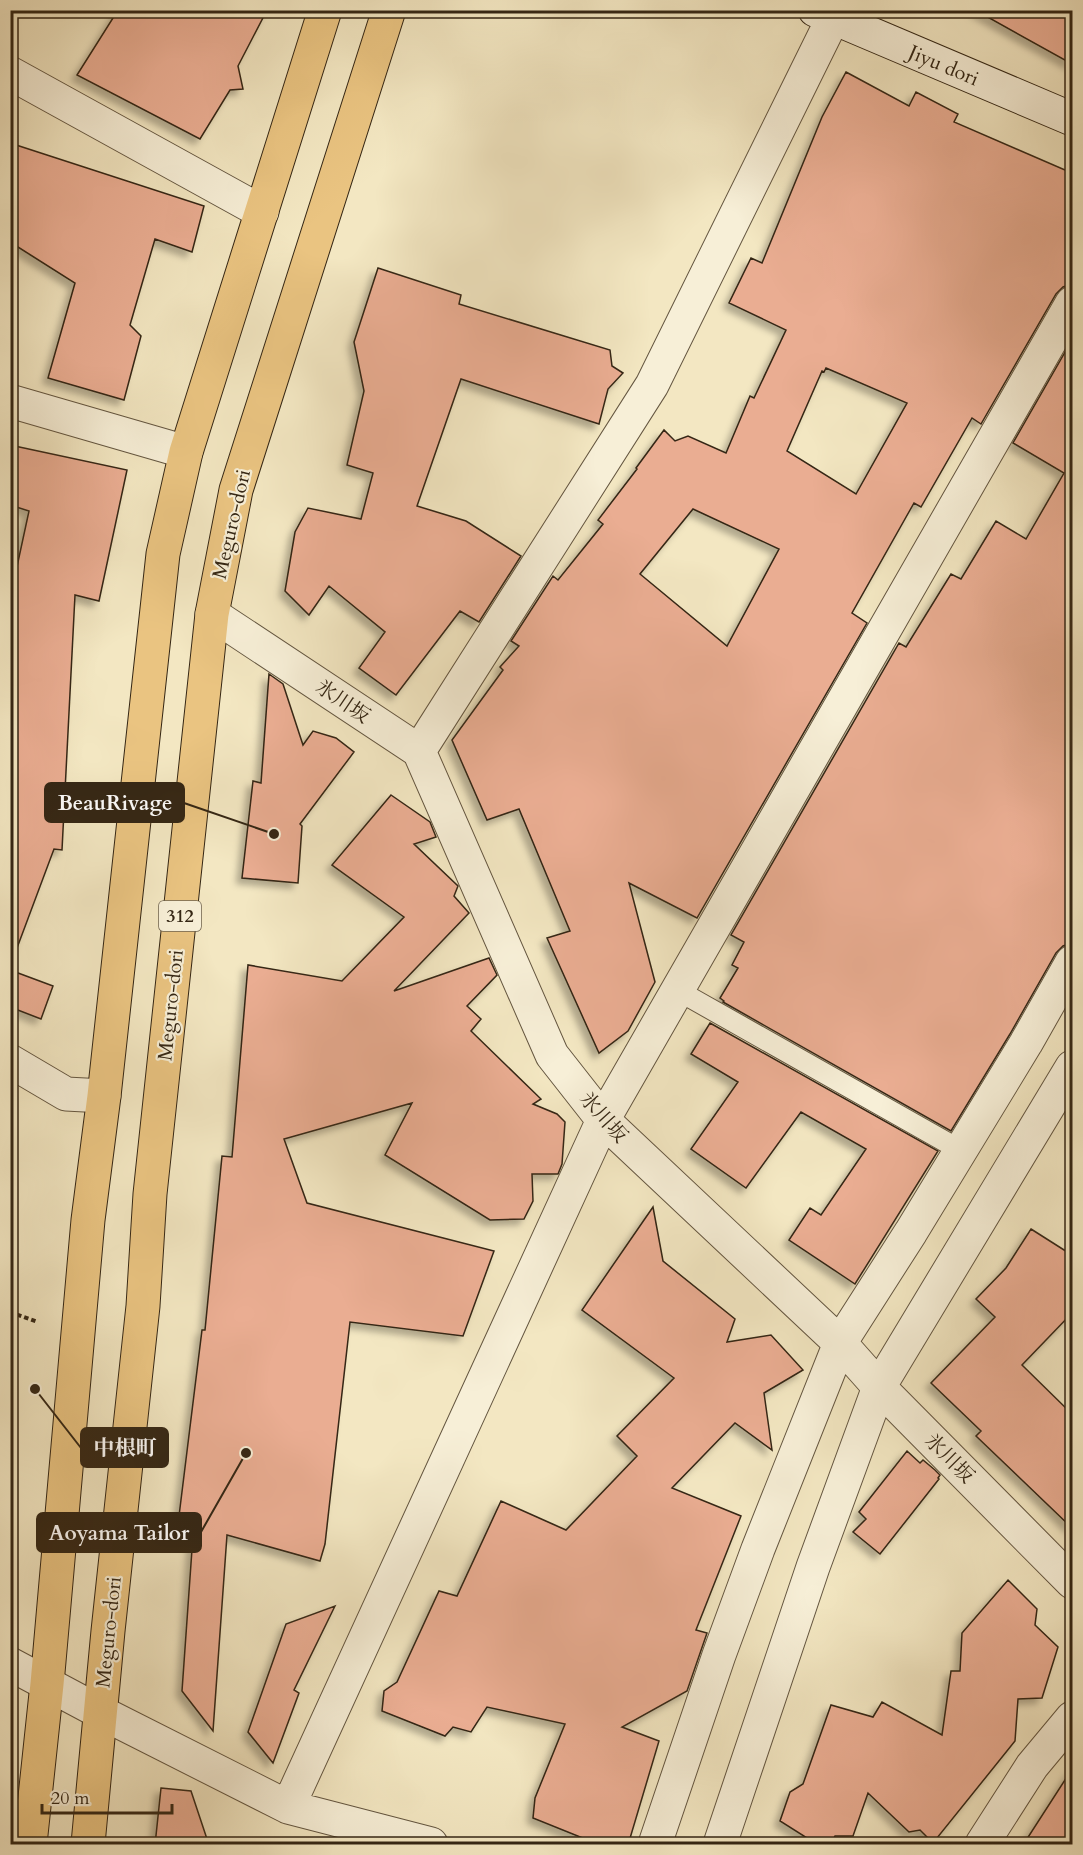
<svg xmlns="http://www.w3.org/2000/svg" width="1083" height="1855" viewBox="0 0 1083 1855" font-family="Cardo,'Noto Serif JP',serif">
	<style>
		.building { fill: #eaad92; stroke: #342614; stroke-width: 1.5; fill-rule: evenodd; filter: url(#shadow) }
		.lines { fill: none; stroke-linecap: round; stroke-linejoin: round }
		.service-casing { stroke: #645640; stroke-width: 22 }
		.minor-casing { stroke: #645640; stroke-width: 35 }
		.secondary-casing { stroke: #342614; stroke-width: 35 }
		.primary-casing { stroke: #342614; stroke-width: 35 }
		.path { stroke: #342614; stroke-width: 4; stroke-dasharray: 4.5 3; stroke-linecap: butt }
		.service { stroke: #f7efd7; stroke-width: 20 }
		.minor { stroke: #f7efd7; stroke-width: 33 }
		.secondary { stroke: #f7efd7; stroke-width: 33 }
		.primary { stroke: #eac481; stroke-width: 33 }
		.labels { text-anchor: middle; stroke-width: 4.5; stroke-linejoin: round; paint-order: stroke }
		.shield { fill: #f7efd7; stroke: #6e624e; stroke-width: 1.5 }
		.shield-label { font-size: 18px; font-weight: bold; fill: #342614 }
		.street-label { font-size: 20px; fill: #342614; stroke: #f7efd7 }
		.leader { fill: none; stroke: #342614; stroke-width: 2 }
		.callout-dot { fill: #342614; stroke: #f7efd7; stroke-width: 2 }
		.callout { fill: #342614; stroke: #342614; stroke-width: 2 }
		.callout-label { font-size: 21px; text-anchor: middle; font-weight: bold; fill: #fff }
	</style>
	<defs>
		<filter id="shadow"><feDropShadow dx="-5.5" dy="5.5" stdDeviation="3" flood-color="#0004"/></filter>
	</defs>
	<rect width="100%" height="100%" fill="#f3e7c2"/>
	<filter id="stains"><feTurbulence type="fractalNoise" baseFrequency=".00333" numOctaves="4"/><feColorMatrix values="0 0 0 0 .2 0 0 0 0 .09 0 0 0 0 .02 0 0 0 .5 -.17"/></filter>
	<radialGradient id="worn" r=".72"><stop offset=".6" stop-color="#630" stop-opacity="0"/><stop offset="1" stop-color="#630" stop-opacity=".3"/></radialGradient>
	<path class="building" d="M 118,10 L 267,10 L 238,66 L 243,89 L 230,90 L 200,139 L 77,75 Z
		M 975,10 L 1072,10 L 1072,64 Z
		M 846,72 L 909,106 L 916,92 L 958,114 L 954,122 L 1072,173 L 1072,284 L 1063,287 L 1056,294 L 981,424 L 972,418 L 921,507 L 914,503 L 852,613 L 867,623 L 697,918 L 629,883 L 655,982 L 628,1031 L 599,1053 L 547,938 L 570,931 L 519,809 L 487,820 L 452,740 L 503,670 L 500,667 L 519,646 L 511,641 L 553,576 L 558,580 L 603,524 L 598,520 L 637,469 L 636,468 L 664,430 L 675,441 L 688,436 L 726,453 L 750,396 L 754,398 L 786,330 L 729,303 L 751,258 L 762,263 L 822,117 ZM 826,368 L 907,403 L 856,494 L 787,451 L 822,371 L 824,372 ZM 693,509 L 779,549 L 727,646 L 640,574 Z
		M 10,143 L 204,206 L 192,252 L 155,239 L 130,325 L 141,336 L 124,400 L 48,378 L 75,283 L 10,242 Z
		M 378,268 L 461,295 L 459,304 L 610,350 L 612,366 L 623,373 L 608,389 L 599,424 L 461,379 L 417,506 L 466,521 L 521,556 L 479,622 L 460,611 L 396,695 L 359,668 L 385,632 L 329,586 L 309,615 L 285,591 L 295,532 L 308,508 L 361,519 L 373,473 L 347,465 L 364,391 L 354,342 Z
		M 1072,340 L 1072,943 L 1063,946 L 1056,953 L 1010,1034 L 951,1131 L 723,1002 L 724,1001 L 720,998 L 738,968 L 732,965 L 744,942 L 731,935 L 899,643 L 906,647 L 951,574 L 961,579 L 996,521 L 1026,539 L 1064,473 L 1013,443 Z
		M 10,445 L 127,470 L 99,601 L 75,595 L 62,850 L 54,849 L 14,956 L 10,956 L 10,599 L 29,511 L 10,505 Z
		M 269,674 L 283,684 L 303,745 L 313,731 L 336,738 L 354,752 L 300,824 L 302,826 L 298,883 L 242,878 L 253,781 L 261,783 Z
		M 391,795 L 430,822 L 436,837 L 414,844 L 458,886 L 454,896 L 469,913 L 394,991 L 489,958 L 497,975 L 467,1006 L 481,1019 L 471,1031 L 541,1099 L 533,1104 L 557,1114 L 565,1122 L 562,1164 L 558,1174 L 532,1174 L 533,1201 L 524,1219 L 490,1220 L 385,1155 L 412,1103 L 284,1139 L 307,1203 L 494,1251 L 463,1336 L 350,1322 L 325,1544 L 320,1561 L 227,1535 L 213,1731 L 182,1691 L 194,1521 L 179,1516 L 202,1330 L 205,1330 L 222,1156 L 232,1157 L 248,965 L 342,981 L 404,917 L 332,865 Z
		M 10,970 L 53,986 L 41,1019 L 10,1007 Z
		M 710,1023 L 938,1151 L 855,1284 L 789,1240 L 810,1208 L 821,1215 L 866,1149 L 801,1112 L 746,1188 L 691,1149 L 738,1082 L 691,1054 Z
		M 653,1207 L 663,1261 L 735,1319 L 727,1342 L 771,1335 L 803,1370 L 764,1393 L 772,1450 L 735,1423 L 672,1488 L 741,1516 L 696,1630 L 707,1633 L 687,1691 L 622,1727 L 659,1741 L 628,1845 L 600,1845 L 533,1818 L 535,1798 L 565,1724 L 487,1707 L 471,1732 L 453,1727 L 445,1736 L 382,1711 L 384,1691 L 397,1682 L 439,1591 L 457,1596 L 501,1501 L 566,1530 L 637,1456 L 617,1436 L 674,1378 L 582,1310 Z
		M 1031,1229 L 1072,1255 L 1072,1313 L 1022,1365 L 1072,1414 L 1072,1528 L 976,1436 L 981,1431 L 931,1383 L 995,1317 L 976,1299 L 1006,1268 Z
		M 907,1451 L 920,1463 L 923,1460 L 935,1470 L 940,1475 L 938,1478 L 939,1479 L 880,1554 L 853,1532 L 866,1519 L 859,1512 Z
		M 1008,1580 L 1037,1609 L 1035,1625 L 1058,1647 L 1042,1698 L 1018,1699 L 1015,1741 L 933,1843 L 920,1830 L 909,1832 L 868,1793 L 853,1836 L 835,1836 L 830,1845 L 818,1845 L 780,1821 L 790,1792 L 803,1784 L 831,1705 L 873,1717 L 882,1702 L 942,1735 L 951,1671 L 960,1671 L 962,1633 Z
		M 335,1606 L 294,1690 L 299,1693 L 273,1763 L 248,1732 L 286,1624 Z
		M 1072,1769 L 1072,1845 L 1023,1845 Z
		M 161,1788 L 191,1791 L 209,1845 L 155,1845 Z"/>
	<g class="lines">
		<g class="service-casing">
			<path id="service" d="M 677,990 L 960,1150"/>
		</g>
		<g class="minor-casing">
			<path id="minor" d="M 10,73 L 262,212
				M 10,401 L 186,452
				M 212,614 L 419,751 L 552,1055 L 603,1120 L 840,1343 L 879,1387 L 1072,1582
				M 419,751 L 652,385 L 837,10
				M 10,1061 L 66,1094 L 104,1096
				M 10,1664 L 100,1712 L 288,1807 L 431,1844
				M 288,1807 L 603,1120 L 1072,303
				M 655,1844 L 719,1655 L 758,1549 L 840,1343 L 911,1232 L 1026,1043 L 1072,962
				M 720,1844 L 813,1567 L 879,1387 L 1072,1067
				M 982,1844 L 1032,1766 L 1072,1718"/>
		</g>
		<g class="secondary-casing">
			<path id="secondary" d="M 815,10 L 1072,119"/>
		</g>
		<g class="primary-casing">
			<path id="primary" d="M 30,1844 L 47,1684 L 88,1220 L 104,1096 L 163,554 L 186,452 L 325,10
				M 88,1844 L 108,1631 L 143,1306 L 150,1194 L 212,614 L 236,490 L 389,10"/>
		</g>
		<path class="path" d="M 10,1312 L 38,1322"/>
		<use href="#service" class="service"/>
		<use href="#minor" class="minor"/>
		<use href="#secondary" class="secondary"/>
		<use href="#primary" class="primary"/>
	</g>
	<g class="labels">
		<rect class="shield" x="159" y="901" width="42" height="30" rx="4.5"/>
		<g class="shield-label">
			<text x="180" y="922">312</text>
		</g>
		<g class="street-label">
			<text transform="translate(944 65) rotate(23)" y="7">Jiyu dori</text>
			<text transform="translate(231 524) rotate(-77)" y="7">Meguro-dori</text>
			<text transform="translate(343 701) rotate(34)" y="7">氷川坂</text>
			<text transform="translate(170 1005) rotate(-84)" y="7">Meguro-dori</text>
			<text transform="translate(604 1117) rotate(48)" y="7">氷川坂</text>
			<text transform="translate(950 1458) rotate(45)" y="7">氷川坂</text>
			<text transform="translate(108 1632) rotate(-84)" y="7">Meguro-dori</text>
		</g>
	</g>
	<path class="leader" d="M274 834L184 803M35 1389L81 1448M246 1453L201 1532"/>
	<g class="callout-dot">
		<circle cx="274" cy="834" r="6"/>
		<circle cx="35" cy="1389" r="6"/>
		<circle cx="246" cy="1453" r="6"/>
	</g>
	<g class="callout">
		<rect x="45" y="783" width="139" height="39" rx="6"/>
		<rect x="81" y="1428" width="87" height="39" rx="6"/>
		<rect x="37" y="1513" width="164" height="39" rx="6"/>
	</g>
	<g class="callout-label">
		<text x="115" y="810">BeauRivage</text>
		<text x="125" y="1455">中根町</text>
		<text x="119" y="1540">Aoyama Tailor</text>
	</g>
	<rect width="1083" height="1855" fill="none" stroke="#f3e7c2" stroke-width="36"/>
	<rect x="12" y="12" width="1059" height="1831" fill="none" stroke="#342614" stroke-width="3"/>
	<rect x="18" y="18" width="1047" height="1819" fill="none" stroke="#342614" stroke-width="1.5"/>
	<path d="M42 1804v9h130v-9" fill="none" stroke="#342614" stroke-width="3"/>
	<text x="51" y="1804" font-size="18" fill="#342614" stroke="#f7efd7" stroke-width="4.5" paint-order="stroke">20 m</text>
	<rect width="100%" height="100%" filter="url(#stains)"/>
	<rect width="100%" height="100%" fill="url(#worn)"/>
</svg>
